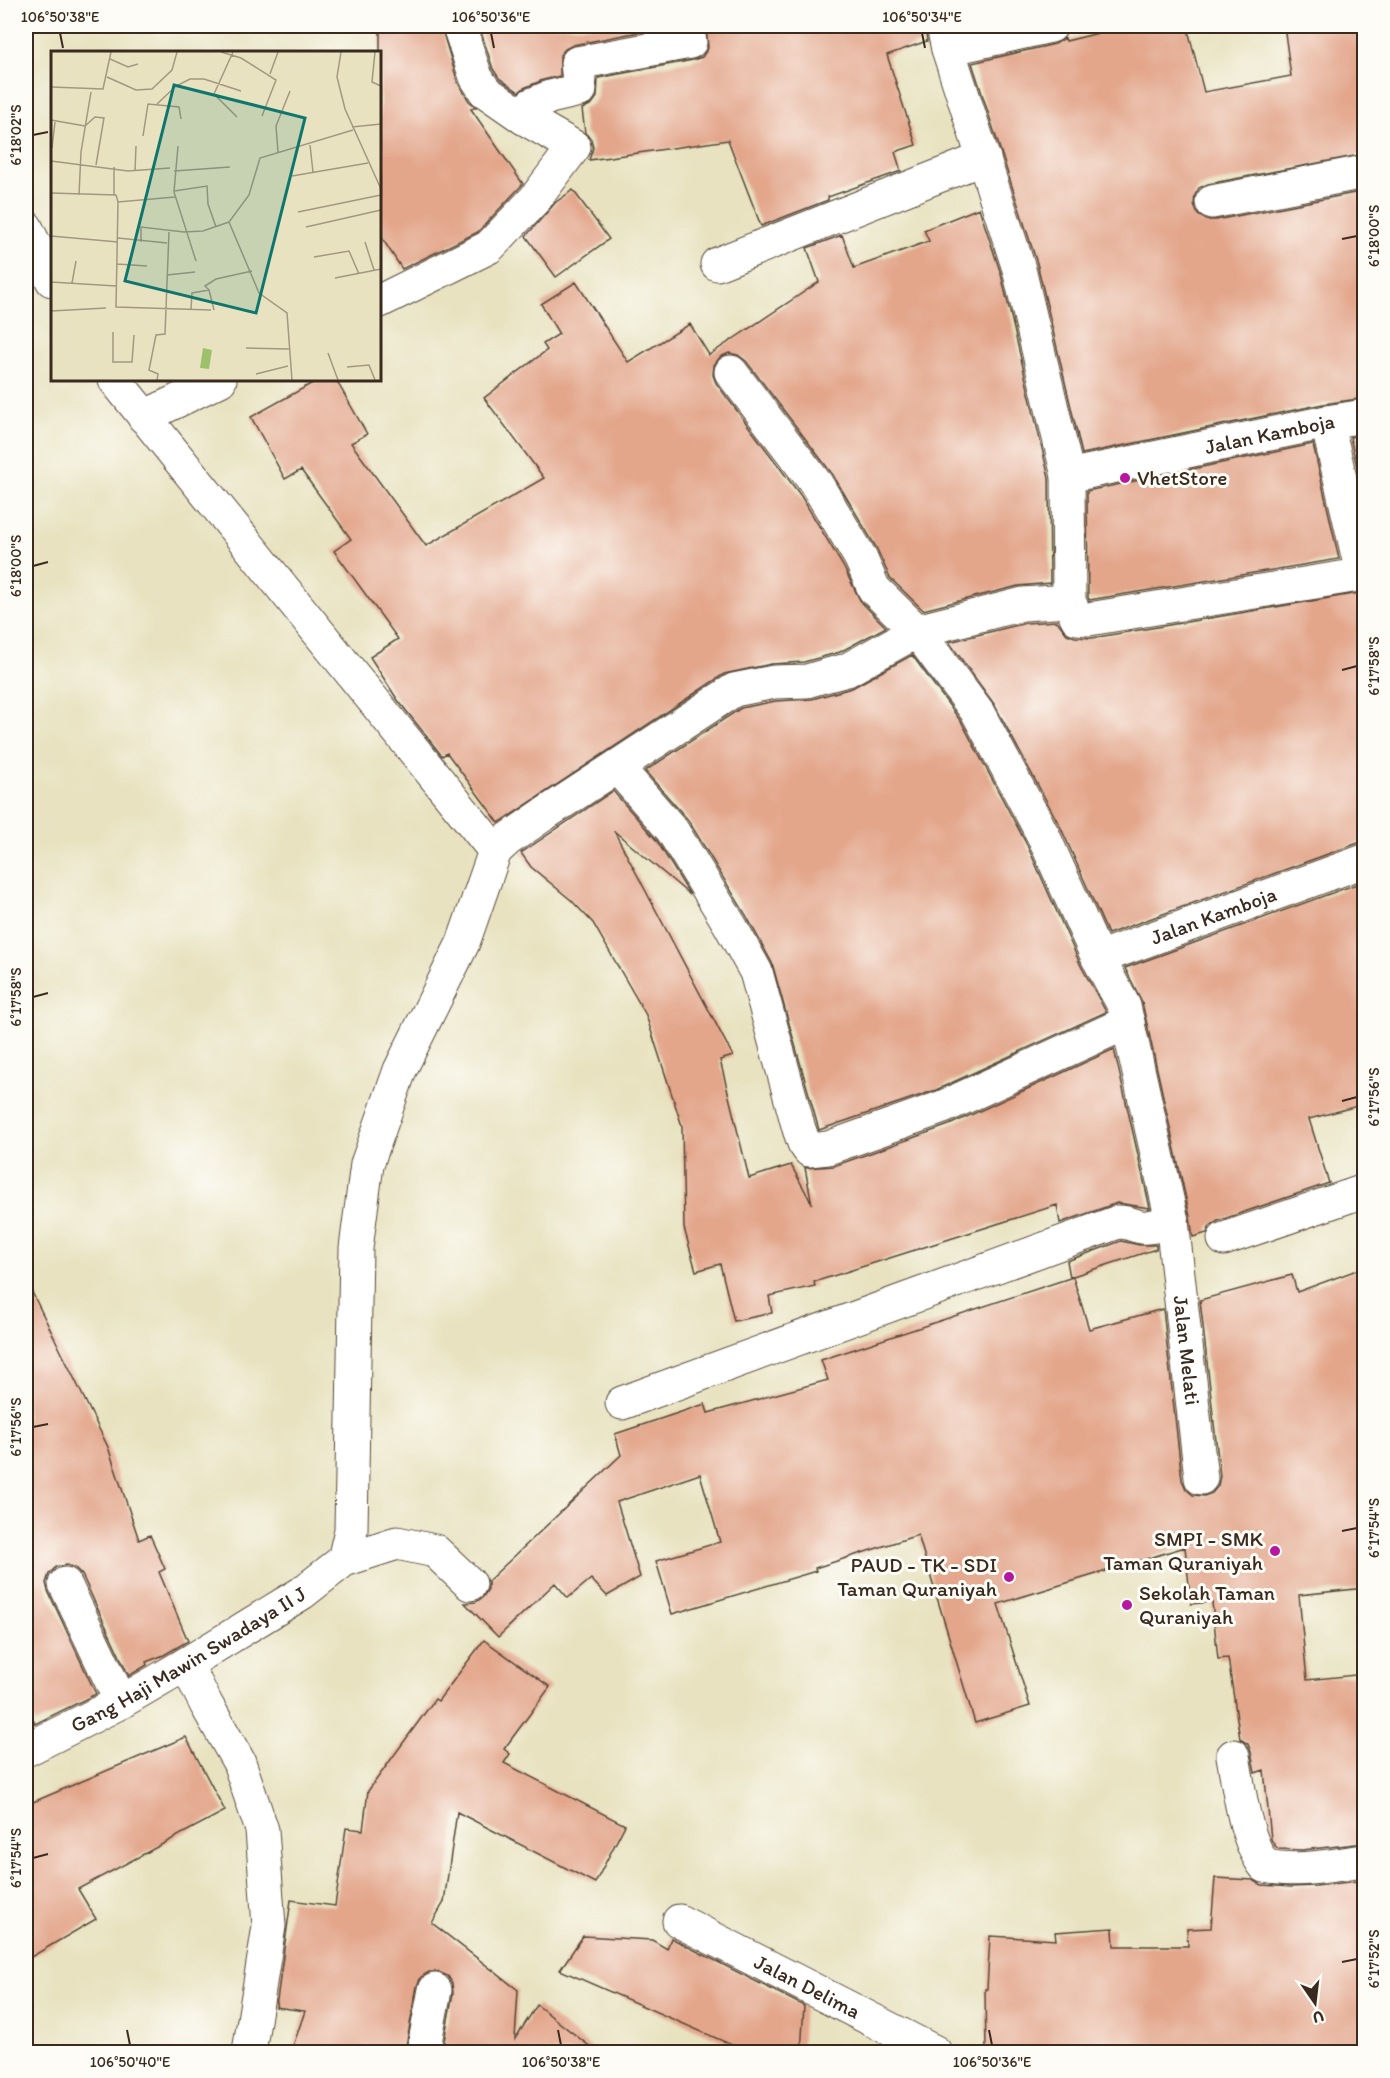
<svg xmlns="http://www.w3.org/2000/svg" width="1390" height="2078" viewBox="0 0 1390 2078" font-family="Itim,sans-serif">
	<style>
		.building { fill: #e3a68b }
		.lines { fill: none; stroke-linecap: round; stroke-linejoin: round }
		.minor-casing { stroke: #554636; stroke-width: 35 }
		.minor { stroke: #fff; stroke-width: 33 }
		.ticks { fill: none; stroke: #3b2a1e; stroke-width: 2 }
		.poi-dot { fill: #b5179e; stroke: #fdfcf7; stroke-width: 2 }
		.labels { text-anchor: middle; stroke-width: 6; stroke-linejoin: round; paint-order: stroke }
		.street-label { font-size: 21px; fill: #3b2a1e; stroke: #fdfcf7 }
		.poi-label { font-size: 21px; fill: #3b2a1e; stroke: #fdfcf7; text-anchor: start }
		.inset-road { fill: none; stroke: #a3987f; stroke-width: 1.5 }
		.view { fill: #0f766e; fill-opacity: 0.15; stroke: #0f766e; stroke-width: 3 }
		.inset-edge { fill: none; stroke: #3b2a1e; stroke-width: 3 }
		.neatline { fill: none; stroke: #3b2a1e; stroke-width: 2 }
		.ticks-label { font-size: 15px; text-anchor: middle; fill: #3b2a1e }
	</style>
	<rect width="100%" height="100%" fill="#fdfcf7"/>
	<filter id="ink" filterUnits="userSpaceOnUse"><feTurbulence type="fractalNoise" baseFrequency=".0167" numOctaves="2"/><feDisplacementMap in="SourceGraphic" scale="12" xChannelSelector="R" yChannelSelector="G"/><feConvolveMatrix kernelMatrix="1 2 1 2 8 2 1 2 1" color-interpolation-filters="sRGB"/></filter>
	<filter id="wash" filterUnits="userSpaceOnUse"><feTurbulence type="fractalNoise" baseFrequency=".008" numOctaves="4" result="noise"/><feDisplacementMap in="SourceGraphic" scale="24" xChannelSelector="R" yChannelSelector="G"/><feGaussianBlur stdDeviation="1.35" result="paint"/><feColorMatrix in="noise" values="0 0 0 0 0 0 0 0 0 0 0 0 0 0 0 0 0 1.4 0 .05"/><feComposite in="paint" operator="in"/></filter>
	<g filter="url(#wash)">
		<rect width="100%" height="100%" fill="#e8e2c0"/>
		<g id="blocks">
			<path class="building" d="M 380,26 L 441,26 L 458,83 L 469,101 L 476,107 L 471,109 L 523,184 L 478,232 L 402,269 L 380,235 Z
				M 479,26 L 669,26 L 573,45 L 565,49 L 560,55 L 560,76 L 543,80 L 524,88 L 519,92 L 499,78 L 493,69 Z
				M 706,26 L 925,26 L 927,41 L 887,55 L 916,145 L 895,152 L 901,171 L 828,197 L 828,200 L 761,226 L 728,140 L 589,160 L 593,148 L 591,139 L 585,133 L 582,109 L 592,104 L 597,97 L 598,78 L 693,60 L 702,57 L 708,48 Z
				M 1127,26 L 1187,26 L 1204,92 L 1291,76 L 1284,26 L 1365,26 L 1365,154 L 1208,184 L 1199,188 L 1195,195 L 1194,205 L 1198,215 L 1207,220 L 1216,220 L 1365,191 L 1365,398 L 1323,404 L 1082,454 L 1037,263 L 972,63 L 1055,44 L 1065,38 L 1066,41 Z
				M 573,190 L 609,239 L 556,277 L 526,236 L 556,202 Z
				M 979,208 L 1001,274 L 1049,478 L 1050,583 L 1018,586 L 923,610 L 890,578 L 876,547 L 833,475 L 746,361 L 738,355 L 729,353 L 720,357 L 714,365 L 713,375 L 716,383 L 801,496 L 843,566 L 861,602 L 886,627 L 840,652 L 804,662 L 771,664 L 724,674 L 499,823 L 447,753 L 442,756 L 397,699 L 370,657 L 398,639 L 334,551 L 351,539 L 301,470 L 285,479 L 251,417 L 318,380 L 336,380 L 367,434 L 351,443 L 426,546 L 544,478 L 484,398 L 547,350 L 543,344 L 559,334 L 541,304 L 576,282 L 628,362 L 690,324 L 709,355 L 819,282 L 807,248 L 842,235 L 854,268 L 929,241 L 924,230 Z
				M 1365,435 L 1365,501 L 1350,437 Z
				M 1313,444 L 1339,559 L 1089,600 L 1088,597 L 1087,491 Z
				M 1365,592 L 1365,843 L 1358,843 L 1108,934 L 1061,828 L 994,704 L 949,642 L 1026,623 L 1057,621 L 1067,634 L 1075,637 L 1092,638 Z
				M 912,655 L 962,723 L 1027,845 L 1081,966 L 1106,1012 L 936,1090 L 819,1130 L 772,963 L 746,915 L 688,820 L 645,771 L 741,708 L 776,701 L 812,699 L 852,688 Z
				M 613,791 L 657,841 L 690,895 L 614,831 L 733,1056 L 720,1060 L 749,1178 L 791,1165 L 812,1204 L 805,1168 L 834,1166 L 949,1125 L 1114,1049 L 1150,1208 L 1117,1203 L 1060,1223 L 1057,1205 L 814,1282 L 815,1286 L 769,1296 L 772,1313 L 734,1321 L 720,1264 L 696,1271 L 684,1228 L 682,1126 L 646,1015 L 593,923 L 571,900 L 531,867 L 521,853 Z
				M 1365,881 L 1365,1104 L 1309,1119 L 1329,1183 L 1218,1221 L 1210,1226 L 1207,1233 L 1193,1237 L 1190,1217 L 1142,1002 L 1125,968 Z
				M 1121,1241 L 1139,1245 L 1156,1245 L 1156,1249 L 1070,1277 L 1067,1261 Z
				M 1365,1267 L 1365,1588 L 1299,1595 L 1307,1680 L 1365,1674 L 1365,1843 L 1302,1850 L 1279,1849 L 1275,1846 L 1271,1839 L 1264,1770 L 1255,1773 L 1251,1752 L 1248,1744 L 1240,1739 L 1228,1658 L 1218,1659 L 1212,1602 L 1191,1604 L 1185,1547 L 998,1604 L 1030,1706 L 975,1723 L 918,1535 L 815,1568 L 816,1571 L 672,1614 L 656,1561 L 720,1542 L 700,1474 L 617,1502 L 640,1577 L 607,1596 L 591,1579 L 568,1598 L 555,1583 L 498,1637 L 465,1603 L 476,1602 L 483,1597 L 488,1589 L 488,1581 L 621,1455 L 615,1434 L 705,1404 L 708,1413 L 828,1380 L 821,1360 L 1073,1277 L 1089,1329 L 1163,1309 L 1182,1480 L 1186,1489 L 1193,1495 L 1204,1496 L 1212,1493 L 1218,1486 L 1220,1476 L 1200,1300 L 1292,1275 L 1297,1292 Z
				M 26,1280 L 108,1447 L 139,1540 L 150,1535 L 165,1569 L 159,1572 L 188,1641 L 164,1655 L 146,1662 L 147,1665 L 129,1676 L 82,1575 L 75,1568 L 67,1565 L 56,1567 L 49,1574 L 46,1583 L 48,1591 L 96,1694 L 35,1724 L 26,1700 Z
				M 484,1640 L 550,1687 L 504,1749 L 510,1754 L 504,1763 L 625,1825 L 595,1883 L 457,1812 L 444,1902 L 432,1923 L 518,1990 L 515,2039 L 537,2005 L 597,2052 L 442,2052 L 453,1993 L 452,1983 L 448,1976 L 438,1972 L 429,1972 L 421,1977 L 417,1986 L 405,2052 L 291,2052 L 305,2011 L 276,2007 L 291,1900 L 335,1906 L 346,1828 L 363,1830 L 368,1791 L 435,1699 L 438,1701 Z
				M 186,1737 L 225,1811 L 78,1889 L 96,1919 L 26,1960 L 26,1805 Z
				M 1215,1878 L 1253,1880 L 1262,1885 L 1290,1887 L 1316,1886 L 1365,1880 L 1365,2045 L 1346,2047 L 1346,2052 L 986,2052 L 985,1989 L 987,1989 L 990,1936 L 1056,1940 L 1055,1932 L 1113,1928 L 1114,1946 L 1188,1946 L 1187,1929 L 1211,1928 Z
				M 583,1936 L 652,1940 L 667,1949 L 671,1938 L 804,2006 L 801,2052 L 748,2052 L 560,1970 Z"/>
		</g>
	</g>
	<g filter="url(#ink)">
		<use href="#blocks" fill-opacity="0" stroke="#554636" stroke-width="1.5"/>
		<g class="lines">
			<g class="minor-casing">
				<g id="minor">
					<path d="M 459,26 L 476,77 L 485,91 L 524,118 L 531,105 L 550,97 L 580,90 L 577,63 L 690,42 L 687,26"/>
					<path d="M 943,26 L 948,49 L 1019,269 L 1068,476 L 1069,601 L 1077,618 L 1089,619 L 1359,575 L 1361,569 L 1327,422"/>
					<path d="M 948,49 L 1051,26"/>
					<path d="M 1212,202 L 1364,172"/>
					<path d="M 26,227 L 52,280"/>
					<path d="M 717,264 L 984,158"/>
					<path d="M 380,301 L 489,247 L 535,199 L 574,147 L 524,118"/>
					<path id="s1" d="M 731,372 L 817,485 L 860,557 L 874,589 L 917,631 L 978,713 L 1044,837 L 1098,958 L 1124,1006 L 1172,1221 L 1201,1478"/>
					<path d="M 115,380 L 495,851 L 463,943 L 400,1070 L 367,1164 L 356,1248 L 351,1530 L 344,1560"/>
					<path d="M 144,417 L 220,380"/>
					<path id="s2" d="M 1068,476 L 1327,422 L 1364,416"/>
					<path d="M 617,767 L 672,830 L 730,925 L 756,972 L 799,1129 L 804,1143 L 809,1150 L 828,1148 L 943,1107 L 1128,1022"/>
					<path d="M 495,851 L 507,840 L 543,815 L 734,690 L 774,682 L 807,681 L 824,676 L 847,670 L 917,631 L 1023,604 L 1069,601"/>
					<path id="s3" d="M 1098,958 L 1364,861"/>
					<path d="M 1224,1239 L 1364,1191"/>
					<path d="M 622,1403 L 1118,1222 C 1127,1221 1134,1226 1142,1227 C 1152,1228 1162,1224 1172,1221"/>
					<path d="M 65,1584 L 121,1702"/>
					<path d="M 186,1664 L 206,1704 L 239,1762 L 262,1830 L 269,1926 L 249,2052"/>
					<path id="s4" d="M 26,1750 L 121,1702 L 186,1664 L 302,1593 L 344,1560 L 397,1543 L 435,1551 L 470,1584"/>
					<path d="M 1233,1756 C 1239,1788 1245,1841 1265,1866 C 1298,1873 1332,1865 1364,1861"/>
					<path id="s5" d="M 679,1921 L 935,2052"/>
					<path d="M 423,2052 L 435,1990"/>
				</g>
			</g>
			<use href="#minor" class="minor"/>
		</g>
	</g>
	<path class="ticks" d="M 60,33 L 63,48M 491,33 L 494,48M 922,33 L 925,48M 33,135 L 48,132M 1342,239 L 1357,236M 33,566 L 48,562M 1342,670 L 1357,666M 33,997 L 48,993M 1342,1101 L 1357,1097M 33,1427 L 48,1424M 1342,1531 L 1357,1528M 33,1858 L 48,1854M 1342,1962 L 1357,1959M 127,2030 L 130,2045M 558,2030 L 561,2045M 989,2030 L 992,2045"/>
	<g class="poi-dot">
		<circle cx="1125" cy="478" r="6"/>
		<circle cx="1275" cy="1551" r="6"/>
		<circle cx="1009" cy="1577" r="6"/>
		<circle cx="1127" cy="1605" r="6"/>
	</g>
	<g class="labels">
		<g class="street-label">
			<text dy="7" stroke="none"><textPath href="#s2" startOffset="206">Jalan Kamboja</textPath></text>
			<text dy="7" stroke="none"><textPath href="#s3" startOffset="123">Jalan Kamboja</textPath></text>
			<text dy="7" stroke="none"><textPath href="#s1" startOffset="1101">Jalan Melati</textPath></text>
			<text dy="7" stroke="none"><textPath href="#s4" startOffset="186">Gang Haji Mawin Swadaya II J</textPath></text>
			<text dy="7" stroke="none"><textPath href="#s5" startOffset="144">Jalan Delima</textPath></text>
		</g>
		<g class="poi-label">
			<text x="1137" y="485">VhetStore</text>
			<text x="1263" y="1546" text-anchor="end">SMPI - SMK<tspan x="1263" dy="24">Taman Quraniyah</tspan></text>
			<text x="997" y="1572" text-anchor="end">PAUD - TK - SDI<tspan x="997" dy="24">Taman Quraniyah</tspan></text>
			<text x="1139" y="1600">Sekolah Taman<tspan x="1139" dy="24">Quraniyah</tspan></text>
		</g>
	</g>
	<g transform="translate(51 51)">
		<rect width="330" height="330" fill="#e8e2c0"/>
		<path d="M 152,297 L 161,299 L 158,318 L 149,317 Z" fill="#9dc16b"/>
		<path class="inset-road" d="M 170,1 L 190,7 L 225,29 L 211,65M 182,1 L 163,43 L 186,66M 290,1 L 286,26 L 294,58 L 330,138M 324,1 L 321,31 L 330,35M 59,8 L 77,16 L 87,13M 219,23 L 227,1M 56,26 L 85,39 L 101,38 L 121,19 L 126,1M 0,36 L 52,38 L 60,1M 106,53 L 125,35 L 139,28 L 153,28 L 190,40M 0,69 L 34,75M 34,75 L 44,66 L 53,67 L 45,114M 301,76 L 330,73M 92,85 L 97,53 L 128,56 L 130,68M 259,94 L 262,121M 127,95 L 123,141 L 145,210M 1,97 L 4,71M 227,101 L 225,75 L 239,40M 0,110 L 77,120 L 119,117M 63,116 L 63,144M 84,120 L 85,95M 123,120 L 179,116M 241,125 L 317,112M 123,140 L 156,135 L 157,153 L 165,176M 0,142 L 65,144 L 67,151 L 124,146M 28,144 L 30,101 L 40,41M 67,151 L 65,256 L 160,259M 247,161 L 330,144M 255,176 L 330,159M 0,185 L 67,191M 67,187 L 116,192M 90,191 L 90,176 L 133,181 L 152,180 L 178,171M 314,191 L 323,219M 263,206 L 298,200 L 308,223M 66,213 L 96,215M 116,224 L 144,221M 284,227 L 330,218M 0,231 L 65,235M 21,232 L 25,210M 158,239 L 154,235 L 165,228 L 201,220M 140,258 L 141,242 L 158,239 L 163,259M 0,260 L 55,257M 62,281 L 62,311 L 81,311 L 83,284M 195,297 L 238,298M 277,302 L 287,329M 296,316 L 318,314 L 324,329M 205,323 L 237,315M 106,329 L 107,323 L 98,319 L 105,284 L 114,283 L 118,181M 241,329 L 236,262 L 208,242 L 178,171 L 198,144 L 209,107 L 302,79"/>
		<path class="view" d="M 123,34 L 254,67 L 205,262 L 74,230 Z"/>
		<rect width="330" height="330" class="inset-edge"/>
	</g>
	<rect width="1390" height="2078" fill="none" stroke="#fdfcf7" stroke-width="66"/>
	<g transform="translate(1315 2003) rotate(166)" stroke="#fdfcf7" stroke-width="4.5" paint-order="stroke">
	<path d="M0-4.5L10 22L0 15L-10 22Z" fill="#3b2a1e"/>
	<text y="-9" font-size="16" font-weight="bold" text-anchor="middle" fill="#3b2a1e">U</text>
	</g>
	<rect x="33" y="33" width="1324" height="2012" class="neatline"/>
	<g class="ticks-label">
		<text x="60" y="22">106°50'38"E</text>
		<text x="491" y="22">106°50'36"E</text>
		<text x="922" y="22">106°50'34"E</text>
		<text transform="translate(16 135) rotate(-90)" y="5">6°18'02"S</text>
		<text transform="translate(1374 236) rotate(-90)" y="5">6°18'00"S</text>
		<text transform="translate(16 566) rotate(-90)" y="5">6°18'00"S</text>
		<text transform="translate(1374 666) rotate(-90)" y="5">6°17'58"S</text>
		<text transform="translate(16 997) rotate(-90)" y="5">6°17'58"S</text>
		<text transform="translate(1374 1097) rotate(-90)" y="5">6°17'56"S</text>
		<text transform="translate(16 1427) rotate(-90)" y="5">6°17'56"S</text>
		<text transform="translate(1374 1528) rotate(-90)" y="5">6°17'54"S</text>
		<text transform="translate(16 1858) rotate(-90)" y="5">6°17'54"S</text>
		<text transform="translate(1374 1959) rotate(-90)" y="5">6°17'52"S</text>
		<text x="130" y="2067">106°50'40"E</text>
		<text x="561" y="2067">106°50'38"E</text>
		<text x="992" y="2067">106°50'36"E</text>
	</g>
</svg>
